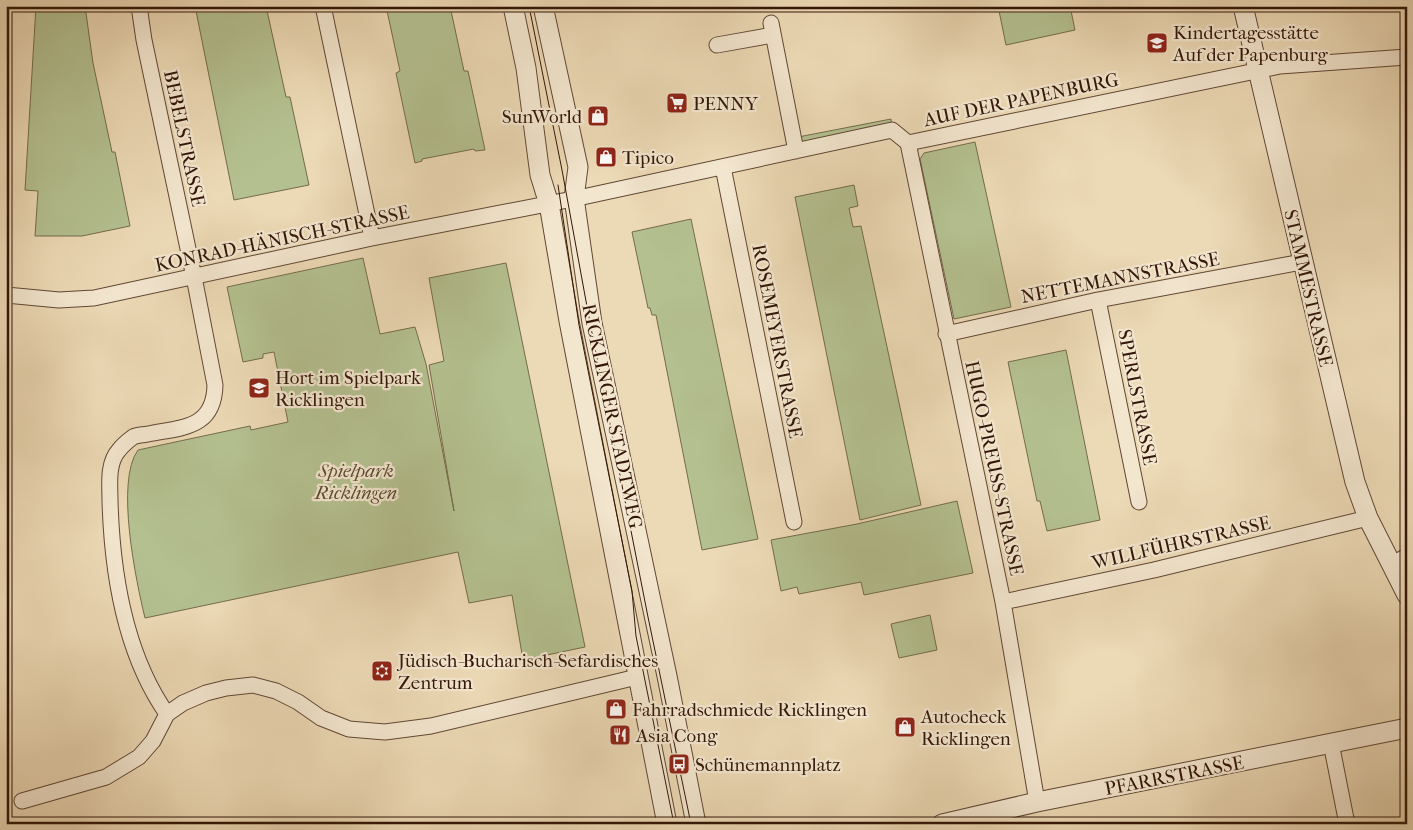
<svg xmlns="http://www.w3.org/2000/svg" width="1413" height="830" viewBox="0 0 1413 830" font-family="'IM FELL French Canon',serif">
	<style>
		.green { fill: #b4c090; stroke: #746b4c }
		.lines { fill: none; stroke-linecap: round; stroke-linejoin: round }
		.minor-casing { stroke: #614734; stroke-width: 17 }
		.tertiary-casing { stroke: #614734; stroke-width: 21 }
		.minor { stroke: #f3e6cf; stroke-width: 15 }
		.tertiary { stroke: #f3e6cf; stroke-width: 19 }
		.tram { stroke: #331609; stroke-width: 1 }
		.labels { text-anchor: middle; stroke-width: 4.5; stroke-linejoin: round; paint-order: stroke }
		.poi-label { font-size: 19px; fill: #331609; stroke: #f3e6cf; text-anchor: start }
		.street-label { font-size: 19px; fill: #331609; stroke: #f3e6cf }
		.park-label { font-size: 19px; font-style: italic; fill: #5a4932; stroke: #f3e6cf }
	</style>
	<rect width="100%" height="100%" fill="#ecd9b5"/>
	<filter id="stains"><feTurbulence type="fractalNoise" baseFrequency=".004" numOctaves="4"/><feColorMatrix values="0 0 0 0 .2 0 0 0 0 .09 0 0 0 0 .02 0 0 0 .5 -.17"/></filter>
	<radialGradient id="worn" r=".72"><stop offset=".6" stop-color="#630" stop-opacity="0"/><stop offset="1" stop-color="#630" stop-opacity=".3"/></radialGradient>
	<path class="green" d="M 36,6 L 85,6 L 93,63 L 112,152 L 115,152 L 130,226 L 82,236 L 35,236 L 38,191 L 25,190 Z
		M 195,6 L 266,6 L 286,97 L 290,97 L 309,185 L 234,200 Z
		M 386,6 L 450,6 L 464,71 L 468,71 L 485,150 L 475,151 L 474,149 L 422,159 L 422,161 L 415,163 L 396,73 L 400,71 Z
		M 998,6 L 1070,6 L 1075,30 L 1006,45 Z
		M 891,119 L 892,130 L 796,151 L 793,138 Z
		M 975,142 L 1011,307 L 954,319 L 920,159 L 924,153 Z
		M 854,185 L 858,206 L 849,208 L 853,227 L 861,226 L 921,505 L 860,520 L 795,197 Z
		M 691,219 L 758,539 L 702,550 L 656,315 L 652,315 L 650,308 L 648,308 L 632,232 Z
		M 363,258 L 380,334 L 415,327 L 426,364 L 454,511 L 429,365 L 444,361 L 429,278 L 506,263 L 585,647 L 523,660 L 512,595 L 469,603 L 458,552 L 145,618 C 136,581 115,481 138,450 L 250,426 L 251,430 L 288,422 L 274,352 L 263,354 L 263,358 L 243,362 L 227,287 Z
		M 1066,350 L 1100,520 L 1047,531 L 1040,501 L 1037,501 L 1008,362 Z
		M 957,501 L 973,573 L 864,595 L 861,582 L 799,594 L 797,587 L 781,591 L 771,540 L 857,524 Z
		M 930,615 L 937,650 L 899,658 L 891,624 Z"/>
	<g class="lines">
		<g class="minor-casing">
			<path id="minor" d="M 139,6 L 144,40 L 194,277 L 215,385 C 214,429 182,427 148,434 C 143,435 137,435 133,437 C 129,440 122,446 119,450 C 107,463 110,485 110,501 C 112,572 125,654 167,714
				M 323,6 L 372,238
				M 771,23 L 796,151
				M 717,45 L 773,35
				M 908,143 L 1003,602 L 1037,802
				M 723,167 L 794,522
				M 6,295 L 59,300 L 94,298 L 372,238 L 578,198 L 892,130 L 908,143 L 1280,66 L 1407,57
				M 1098,300 L 1139,502
				M 946,334 L 1098,300 L 1302,262
				M 1391,565 L 1407,556
				M 1003,602 L 1154,570 L 1368,518
				M 1331,743 L 1347,824
				M 22,801 L 106,777 L 139,757 L 153,741 L 167,714 L 183,703 L 206,693 L 226,688 L 253,685 L 276,691 L 298,702 L 321,718 L 349,729 L 385,732 L 431,726 L 637,677"/>
		</g>
		<g class="tertiary-casing">
			<path id="tertiary" d="M 513,6 L 526,68 L 540,175 L 549,204 L 569,321 L 667,824
				M 543,6 L 578,167 L 574,198 L 592,323 L 667,676 L 696,824
				M 1243,6 L 1355,482 L 1368,518 L 1407,595
				M 942,824 L 1037,802 L 1407,728"/>
		</g>
		<use href="#minor" class="minor"/>
		<use href="#tertiary" class="tertiary"/>
		<path class="tram" d="M 529,6 L 562,170 L 590,323 L 648,617 L 691,824
			M 558,185 L 579,325 L 632,591 L 636,636 L 674,824"/>
	</g>
	<defs>
		<g id="school-square" transform="scale(1.125)"><rect x="-9" y="-9" width="18" height="18" rx="4" fill="#8f2418" stroke="#f3e6cf"/><path d="M0-5L7-2L0 1L-7-2ZM-4 1L0 2.5L4 1V4Q0 6-4 4Z" fill="#fff"/></g>
		<g id="supermarket-square" transform="scale(1.125)"><rect x="-9" y="-9" width="18" height="18" rx="4" fill="#8f2418" stroke="#f3e6cf"/><path d="M-6-5.5h2.5l.6 2H6L4.5 2H-2.5L-4.4-4H-6ZM-1.5 3.2a1.3 1.3 0 1 0 .1 0ZM3 3.2a1.3 1.3 0 1 0 .1 0Z" fill="#fff"/></g>
		<g id="shop-square" transform="scale(1.125)"><rect x="-9" y="-9" width="18" height="18" rx="4" fill="#8f2418" stroke="#f3e6cf"/><path d="M-5-2.5h2.3a2.7 3.5 0 0 1 5.4 0H5L5.5 6h-11ZM-1.5-2.5h3a1.5 2.3 0 0 0-3 0Z" fill="#fff"/></g>
		<g id="synagogue-square" transform="scale(1.125)"><rect x="-9" y="-9" width="18" height="18" rx="4" fill="#8f2418" stroke="#f3e6cf"/><path d="M0-6.5L5.6 3.2H-5.6ZM0 6.5L5.6-3.2H-5.6Z" fill="#fff"/></g>
		<g id="restaurant-square" transform="scale(1.125)"><rect x="-9" y="-9" width="18" height="18" rx="4" fill="#8f2418" stroke="#f3e6cf"/><path d="M-5-6h1v4h1v-4h1v4h1v-4h1v5L-1.5 .5V6h-2V.5L-5-1ZM5-6V6H3V1.5H1.5Q1.5-4 5-6Z" fill="#fff"/></g>
		<g id="bus-square" transform="scale(1.125)"><rect x="-9" y="-9" width="18" height="18" rx="4" fill="#8f2418" stroke="#f3e6cf"/><path d="M-5-6H5V4H4V6H2V4H-2V6H-4V4H-5ZM-3.5-4V0h7V-4ZM-3.5 1.2v1.5H-2V1.2ZM2 1.2v1.5H3.5V1.2Z" fill="#fff"/></g>
	</defs>
	<g fill-rule="evenodd">
		<use href="#school-square" x="1157" y="43"/>
		<use href="#supermarket-square" x="677" y="103"/>
		<use href="#shop-square" x="598" y="116"/>
		<use href="#shop-square" x="606" y="157"/>
		<use href="#school-square" x="259" y="388"/>
		<use href="#synagogue-square" x="382" y="671"/>
		<use href="#shop-square" x="616" y="709"/>
		<use href="#shop-square" x="905" y="727"/>
		<use href="#restaurant-square" x="620" y="735"/>
		<use href="#bus-square" x="679" y="764"/>
	</g>
	<g class="labels">
		<g class="poi-label">
			<text x="1173" y="39">Kindertagesstätte<tspan x="1173" dy="22">Auf der Papenburg</tspan></text>
			<text x="693" y="110">PENNY</text>
			<text x="582" y="123" text-anchor="end">SunWorld</text>
			<text x="622" y="164">Tipico</text>
			<text x="275" y="384">Hort im Spielpark<tspan x="275" dy="22">Ricklingen</tspan></text>
			<text x="398" y="667">Jüdisch-Bucharisch-Sefardisches<tspan x="398" dy="22">Zentrum</tspan></text>
			<text x="632" y="716">Fahrradschmiede Ricklingen</text>
			<text x="921" y="723">Autocheck<tspan x="921" dy="22">Ricklingen</tspan></text>
			<text x="636" y="742">Asia Cong</text>
			<text x="695" y="771">Schünemannplatz</text>
		</g>
		<g class="street-label">
			<text transform="translate(1021 99) rotate(-12)" y="7">AUF DER PAPENBURG</text>
			<text transform="translate(185 138) rotate(78)" y="7">BEBELSTRASSE</text>
			<text transform="translate(282 238) rotate(-12)" y="7">KONRAD-HÄNISCH-STRASSE</text>
			<text transform="translate(1120 277) rotate(-11)" y="7">NETTEMANNSTRASSE</text>
			<text transform="translate(1309 288) rotate(77)" y="7">STAMMESTRASSE</text>
			<text transform="translate(778 341) rotate(79)" y="7">ROSEMEYERSTRASSE</text>
			<text transform="translate(1138 397) rotate(79)" y="7">SPERLSTRASSE</text>
			<text transform="translate(613 416) rotate(78)" y="7">RICKLINGER STADTWEG</text>
			<text transform="translate(995 468) rotate(78)" y="7">HUGO-PREUSS-STRASSE</text>
			<text transform="translate(1181 542) rotate(-13)" y="7">WILLFÜHRSTRASSE</text>
			<text transform="translate(1174 775) rotate(-11)" y="7">PFARRSTRASSE</text>
		</g>
		<g class="park-label">
			<text x="356" y="477">Spielpark<tspan x="356" dy="22">Ricklingen</tspan></text>
		</g>
	</g>
	<rect width="1413" height="830" fill="none" stroke="#ecd9b5" stroke-width="25"/>
	<rect x="8" y="8" width="1398" height="815" fill="none" stroke="#331609" stroke-width="2.5"/>
	<rect x="12" y="12" width="1388" height="805" fill="none" stroke="#331609"/>
	<rect width="100%" height="100%" filter="url(#stains)"/>
	<rect width="100%" height="100%" fill="url(#worn)"/>
</svg>
